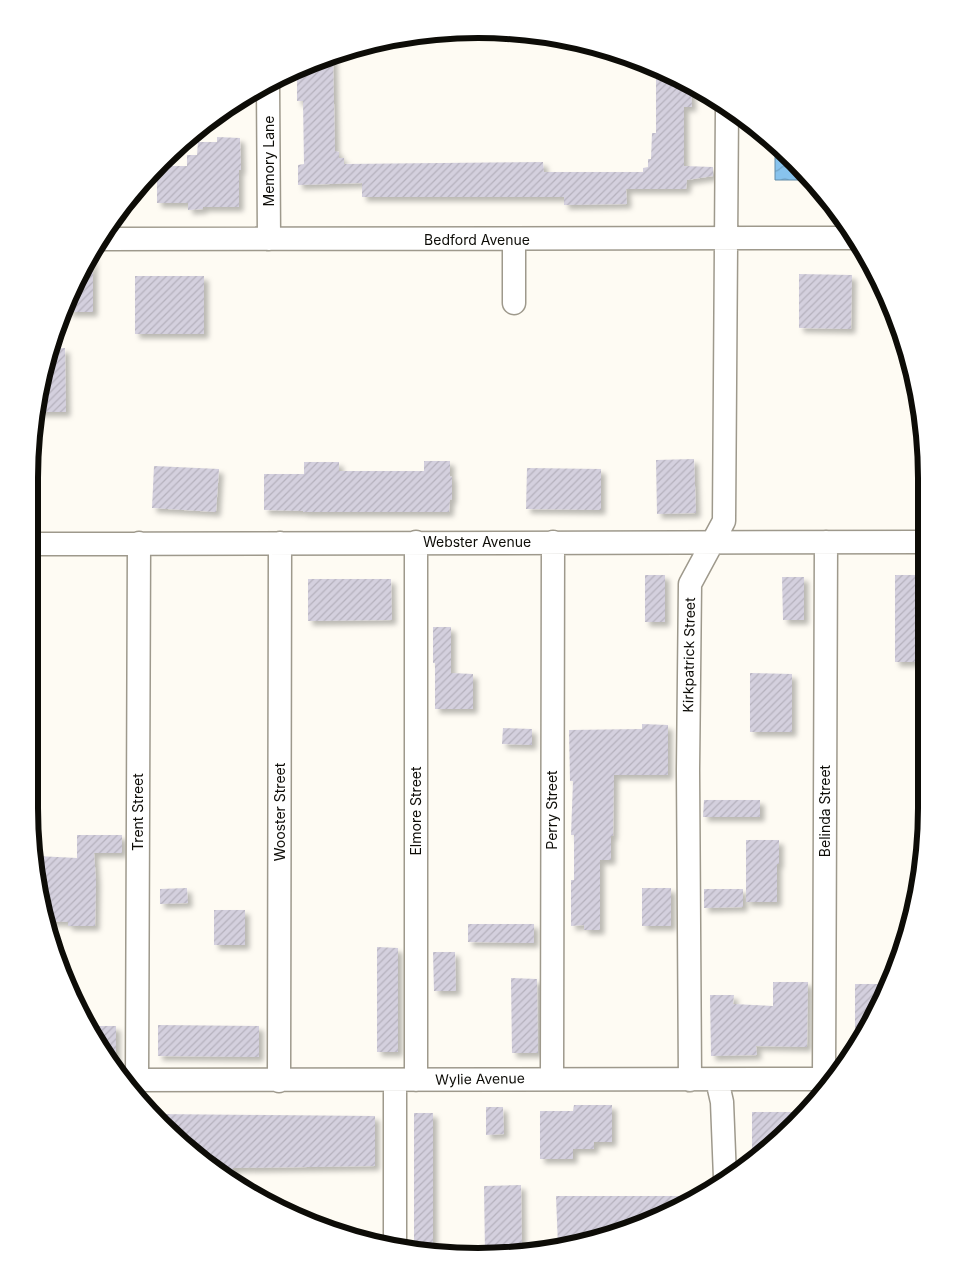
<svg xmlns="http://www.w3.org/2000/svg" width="956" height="1286" viewBox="0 0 956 1286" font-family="Inter,sans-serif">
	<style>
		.water { fill: url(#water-waves); stroke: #638ca8 }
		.building { fill: url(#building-hatch); filter: url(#shadow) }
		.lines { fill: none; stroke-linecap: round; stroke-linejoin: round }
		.minor-casing { stroke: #9e998c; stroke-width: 25 }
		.minor { stroke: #fff; stroke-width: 22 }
		.labels { text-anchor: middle; stroke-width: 4.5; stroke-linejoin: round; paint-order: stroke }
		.street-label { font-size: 14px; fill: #0d0c07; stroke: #fff }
		.rim { fill: none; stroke: #0d0c07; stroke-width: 6 }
	</style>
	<defs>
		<pattern id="water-waves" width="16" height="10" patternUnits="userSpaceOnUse" patternTransform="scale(1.25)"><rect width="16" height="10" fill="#88c3ed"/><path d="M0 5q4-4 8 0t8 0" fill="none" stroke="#74a6ca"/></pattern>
		<pattern id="building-hatch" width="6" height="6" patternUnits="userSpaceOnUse" patternTransform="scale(1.25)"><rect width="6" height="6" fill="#d4d0de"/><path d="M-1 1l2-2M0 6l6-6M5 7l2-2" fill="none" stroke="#b5b1bd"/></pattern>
		<filter id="shadow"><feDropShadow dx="4.5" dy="4.5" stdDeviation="2.5" flood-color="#0004"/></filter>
	</defs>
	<rect width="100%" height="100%" fill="#fefbf3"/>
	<path class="water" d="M 775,141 L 812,180 L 775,180 Z"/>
	<path class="building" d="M 333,55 L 335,151 L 339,152 L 339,158 L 344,158 L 344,164 L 543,162 L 544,172 L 643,172 L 643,168 L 648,167 L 648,159 L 651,159 L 652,133 L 656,133 L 656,68 L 691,84 L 692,107 L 684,107 L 684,166 L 713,167 L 713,176 L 687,180 L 686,189 L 626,189 L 627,204 L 564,205 L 564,197 L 362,197 L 362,183 L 298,185 L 298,165 L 304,164 L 303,101 L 297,101 L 297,68 Z
		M 217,137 L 240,138 L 241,170 L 239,170 L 239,207 L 203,207 L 203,209 L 188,210 L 188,203 L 157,203 L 157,173 L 163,166 L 187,166 L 187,155 L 197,155 L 198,142 L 217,142 Z
		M 93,254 L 93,312 L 67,312 L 75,293 Z
		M 799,274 L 852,275 L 851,329 L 799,328 Z
		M 135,276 L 204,276 L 204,334 L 135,334 Z
		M 65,348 L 66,412 L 36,412 L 44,362 L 50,349 Z
		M 694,459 L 696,513 L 657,514 L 656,460 Z
		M 424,461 L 450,461 L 450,476 L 452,477 L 452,500 L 450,499 L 449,512 L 303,512 L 303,511 L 264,510 L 264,474 L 304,474 L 304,462 L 339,462 L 339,471 L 424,471 Z
		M 154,466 L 219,469 L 216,512 L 152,508 Z
		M 527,468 L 601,469 L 601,510 L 526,509 Z
		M 645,575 L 665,575 L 665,622 L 645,622 Z
		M 895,575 L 924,575 L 924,662 L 895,662 Z
		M 782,577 L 804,577 L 804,620 L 783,620 Z
		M 308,579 L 391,579 L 392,620 L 308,621 Z
		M 433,627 L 451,627 L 451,673 L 473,674 L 473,709 L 435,709 L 435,663 L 433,663 Z
		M 750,673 L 792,674 L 792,732 L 750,732 Z
		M 642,724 L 668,725 L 668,775 L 614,775 L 613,836 L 611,836 L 611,860 L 600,860 L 600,930 L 584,930 L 584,925 L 571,926 L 571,880 L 574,880 L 574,835 L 571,835 L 573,781 L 570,781 L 569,730 L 642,729 Z
		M 503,728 L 532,729 L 532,745 L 502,744 Z
		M 704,800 L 760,800 L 760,817 L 703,817 Z
		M 77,835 L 122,835 L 122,853 L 94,853 L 96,881 L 95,926 L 68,926 L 68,922 L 44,921 L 37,873 L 37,856 L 77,858 Z
		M 746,840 L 779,840 L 779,864 L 777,864 L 777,902 L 746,902 Z
		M 187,888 L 188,903 L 160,904 L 160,889 Z
		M 642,888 L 671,888 L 671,926 L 642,926 Z
		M 704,889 L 743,889 L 743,907 L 704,908 Z
		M 214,910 L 245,910 L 245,945 L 214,945 Z
		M 468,924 L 534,924 L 534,943 L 468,942 Z
		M 377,947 L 398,948 L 398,1052 L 377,1052 Z
		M 433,952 L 455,952 L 456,991 L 434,991 Z
		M 511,978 L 537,979 L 538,1053 L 512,1053 Z
		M 773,982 L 808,982 L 807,1047 L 756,1046 L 757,1055 L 711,1056 L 710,995 L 734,995 L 733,1004 L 773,1006 Z
		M 855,984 L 889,984 L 867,1032 L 855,1049 Z
		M 158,1025 L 259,1026 L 259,1057 L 158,1056 Z
		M 86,1026 L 116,1026 L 116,1068 L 89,1033 Z
		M 574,1105 L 612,1105 L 612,1142 L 594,1142 L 594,1149 L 573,1149 L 573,1159 L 540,1159 L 540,1111 L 573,1111 Z
		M 486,1107 L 503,1107 L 504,1134 L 486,1135 Z
		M 752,1112 L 808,1112 L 752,1164 Z
		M 414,1113 L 433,1113 L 433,1251 L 414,1250 Z
		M 152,1114 L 375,1116 L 375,1166 L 233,1168 L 233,1178 L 161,1126 Z
		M 521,1185 L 522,1252 L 485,1253 L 484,1186 Z
		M 556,1196 L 692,1196 L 623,1233 L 558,1246 Z"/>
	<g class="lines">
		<g class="minor-casing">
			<path id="minor" d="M 268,82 L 269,239
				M 99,239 L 854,238
				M 514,240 L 514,303
				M 29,544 L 924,542
				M 552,1078 L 553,542
				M 824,1079 L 826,542
				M 126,1080 L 834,1079
				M 137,1080 L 139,543
				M 416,1080 L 416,542
				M 690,1080 L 688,770 L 690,584 L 724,521 L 727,107
				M 717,1080 L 722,1102 L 725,1178
				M 279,1081 L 280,543
				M 395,1249 L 395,1080"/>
		</g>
		<use href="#minor" class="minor"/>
	</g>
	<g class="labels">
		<g class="street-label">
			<text transform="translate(269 161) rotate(-90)" y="5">Memory Lane</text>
			<text x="477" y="245">Bedford Avenue</text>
			<text x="477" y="547">Webster Avenue</text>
			<text transform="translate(689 655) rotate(-89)" y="5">Kirkpatrick Street</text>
			<text transform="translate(552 810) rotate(-90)" y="5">Perry Street</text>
			<text transform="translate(416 811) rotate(-90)" y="5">Elmore Street</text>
			<text transform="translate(825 811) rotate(-90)" y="5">Belinda Street</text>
			<text transform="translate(138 812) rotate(-90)" y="5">Trent Street</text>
			<text transform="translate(280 812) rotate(-90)" y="5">Wooster Street</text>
			<text transform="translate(480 1079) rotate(-1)" y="5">Wylie Avenue</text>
		</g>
	</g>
	<path d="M0 0H956V1286H0ZM478 38H478A440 440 0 0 1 918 478V808A440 440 0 0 1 478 1248H478A440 440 0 0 1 38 808V478A440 440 0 0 1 478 38Z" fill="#fff" fill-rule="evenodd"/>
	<path class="rim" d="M478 38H478A440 440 0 0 1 918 478V808A440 440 0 0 1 478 1248H478A440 440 0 0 1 38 808V478A440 440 0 0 1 478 38Z"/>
</svg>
